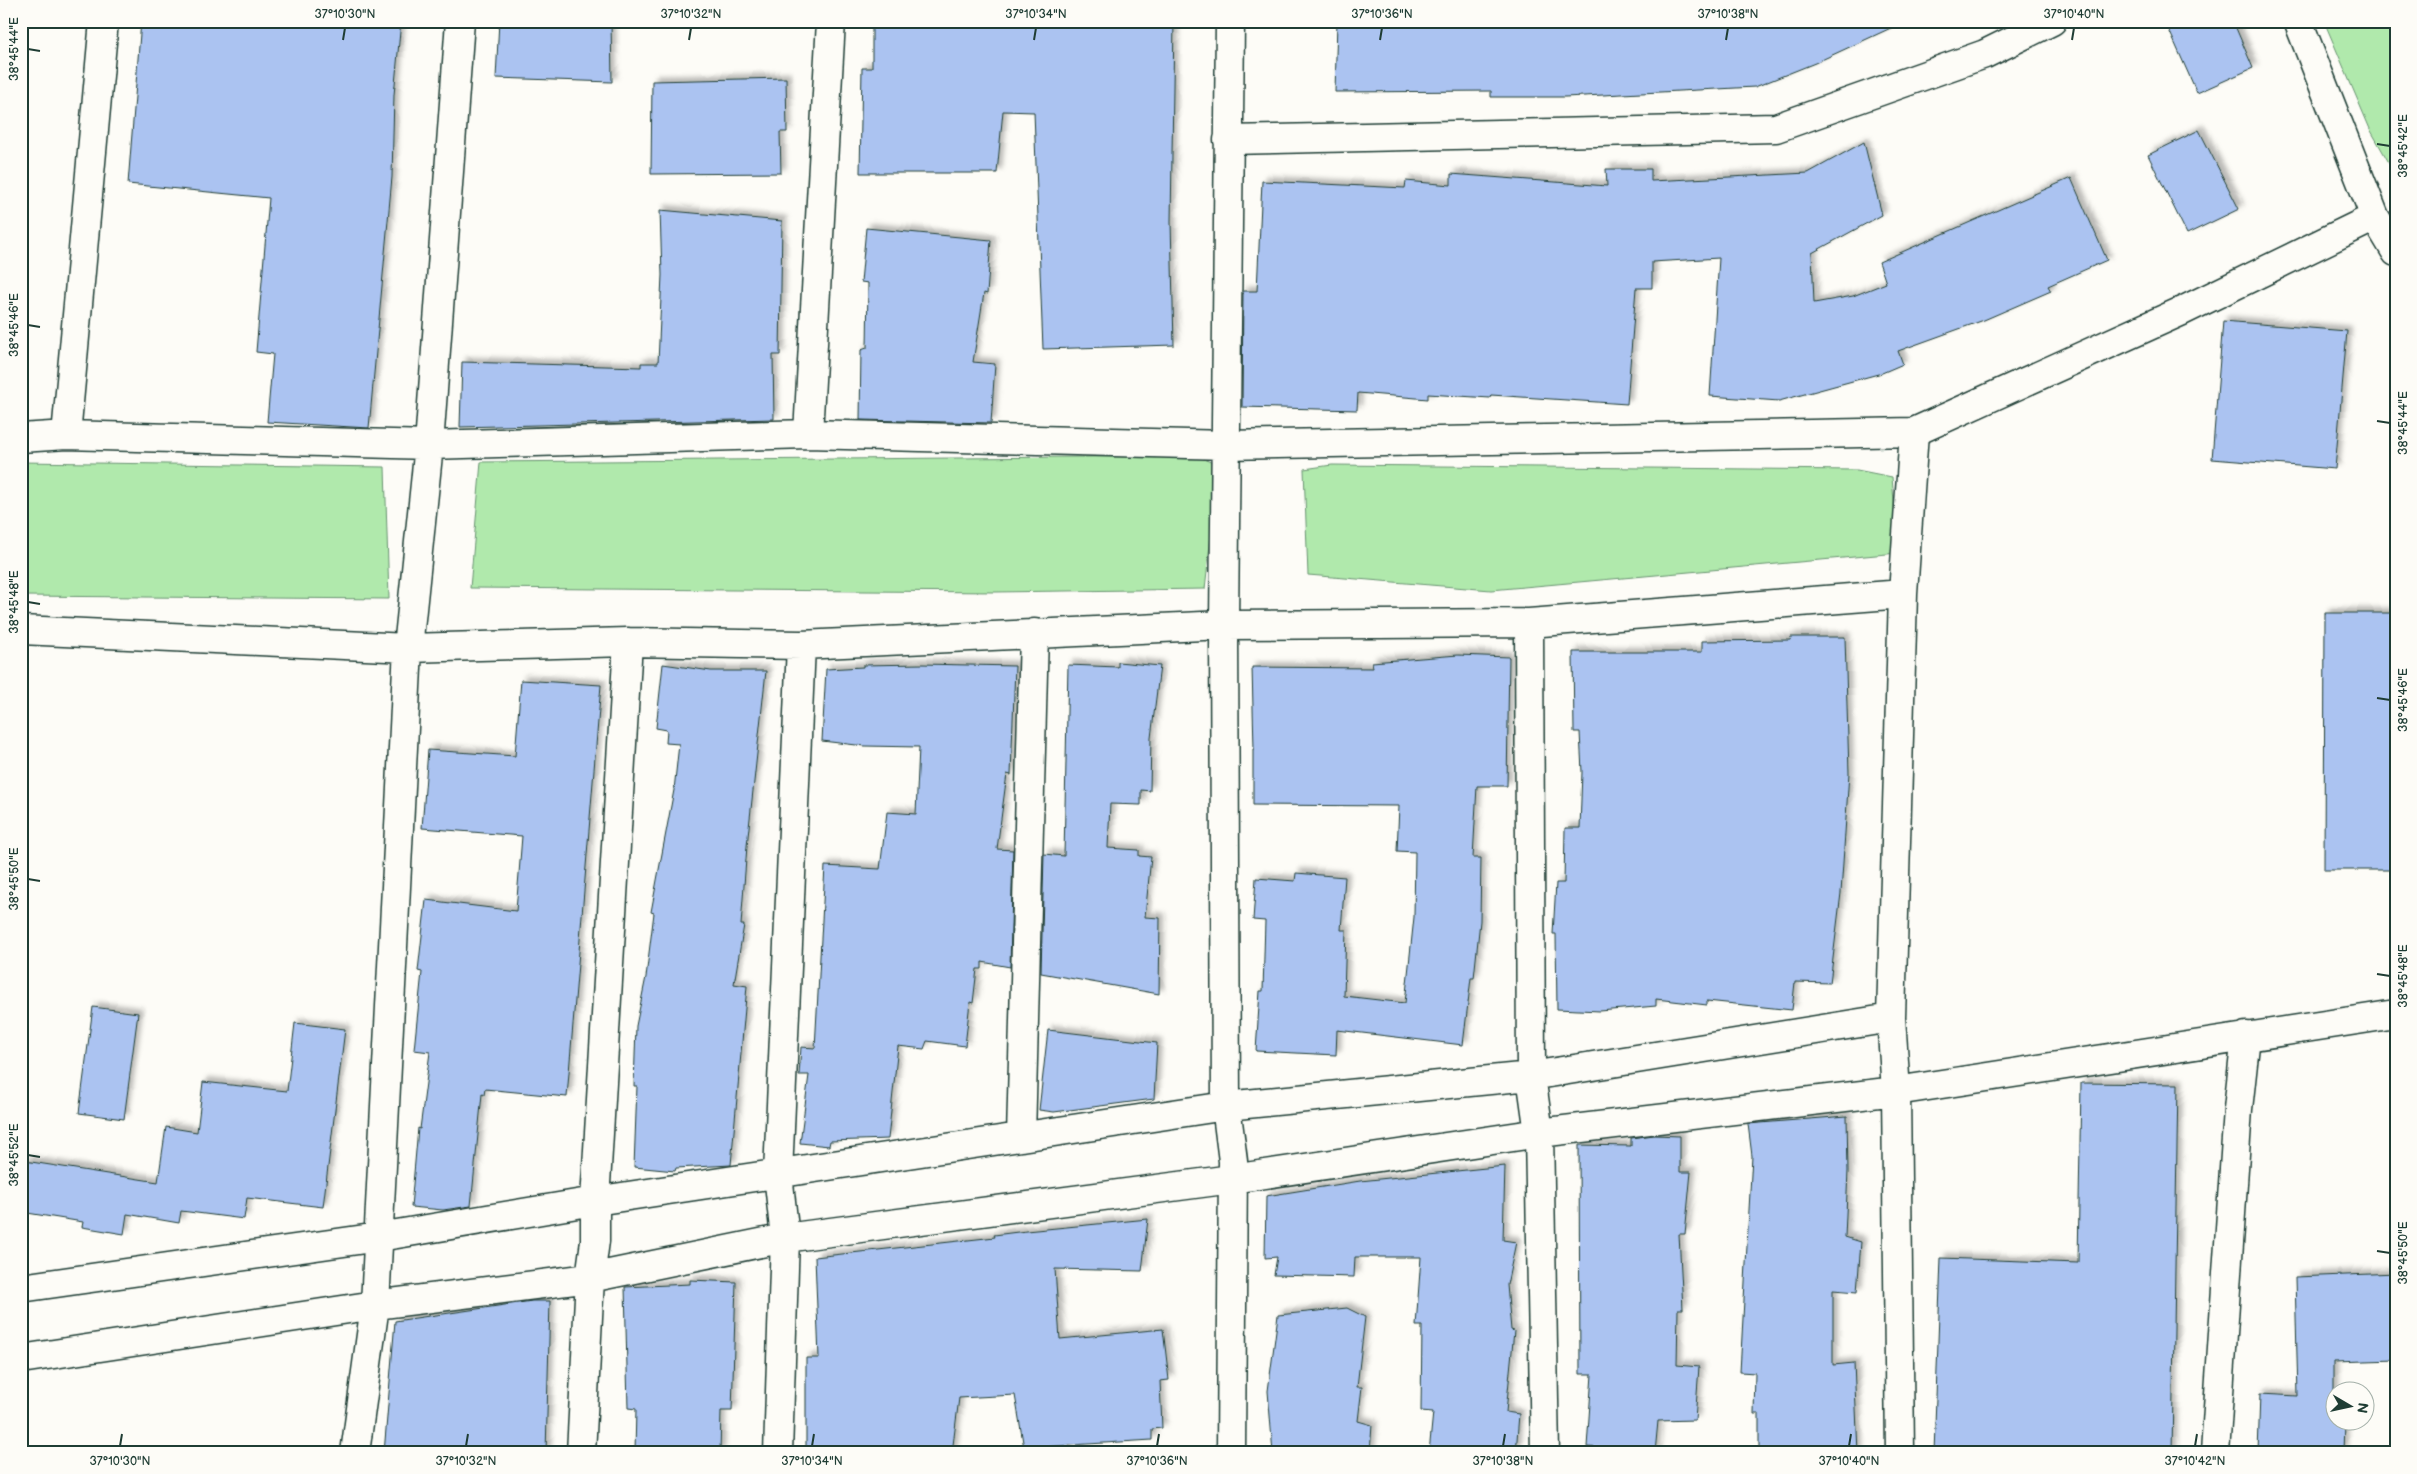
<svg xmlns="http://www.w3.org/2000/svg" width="2417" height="1474" viewBox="0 0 2417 1474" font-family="'Balsamiq Sans',sans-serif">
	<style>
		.green { fill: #b0e9ac; stroke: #689370 }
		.building { fill: #abc3f1; stroke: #1f3d34; filter: url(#shadow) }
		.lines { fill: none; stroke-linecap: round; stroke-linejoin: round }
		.minor-casing { stroke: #1f3d34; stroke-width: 31 }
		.minor { stroke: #fdfcf7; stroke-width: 28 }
		.ticks { fill: none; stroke: #1f3d34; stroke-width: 2 }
		.neatline { fill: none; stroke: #1f3d34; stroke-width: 2 }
		.ticks-label { font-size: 12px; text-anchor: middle; fill: #1f3d34 }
	</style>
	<defs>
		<filter id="shadow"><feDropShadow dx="4.5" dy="-4.5" stdDeviation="2.5" flood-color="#0004"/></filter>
	</defs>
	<rect width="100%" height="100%" fill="#fdfcf7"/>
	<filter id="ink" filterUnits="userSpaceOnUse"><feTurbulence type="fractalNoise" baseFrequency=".02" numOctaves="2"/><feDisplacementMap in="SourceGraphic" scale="10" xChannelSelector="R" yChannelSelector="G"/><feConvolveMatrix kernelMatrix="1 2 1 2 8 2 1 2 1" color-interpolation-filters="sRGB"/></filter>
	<g filter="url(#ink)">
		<path class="green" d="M 2324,21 L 2396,21 L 2396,175 L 2370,129 Z
			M 1196,456 L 1213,463 L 1216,490 L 1205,589 L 995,592 L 470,588 L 481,462 Z
			M 21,462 L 385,467 L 389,599 L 21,596 Z
			M 1332,465 L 1857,470 L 1892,477 L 1898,553 L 1491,590 L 1308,575 L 1304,469 Z"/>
		<path class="building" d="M 141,21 L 401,21 L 394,95 L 392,177 L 369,428 L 267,422 L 273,354 L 256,352 L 269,198 L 128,184 Z
			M 499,21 L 611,21 L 612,82 L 496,78 Z
			M 872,21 L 1174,21 L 1171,222 L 1174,345 L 1043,349 L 1034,112 L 1003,111 L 997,173 L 860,173 L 862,68 L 872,68 Z
			M 1337,21 L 1906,21 L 1815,63 L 1755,87 L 1565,97 L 1491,97 L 1491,91 L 1335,92 Z
			M 2165,21 L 2233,21 L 2253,68 L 2197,93 Z
			M 786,78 L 787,132 L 780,132 L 781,173 L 651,174 L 652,81 Z
			M 2199,130 L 2239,209 L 2187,234 L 2148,155 Z
			M 1864,142 L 1882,215 L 1812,253 L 1814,303 L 1853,296 L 1886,283 L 1879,262 L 2071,178 L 2107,260 L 2048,286 L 2051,291 L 1984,320 L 1898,351 L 1903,364 L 1882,373 L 1779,401 L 1710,396 L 1719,258 L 1652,262 L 1652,288 L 1636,288 L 1627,404 L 1491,395 L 1490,398 L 1428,394 L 1428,399 L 1358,393 L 1357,410 L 1242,407 L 1243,291 L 1257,291 L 1262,181 L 1405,188 L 1406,181 L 1451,185 L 1451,174 L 1607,186 L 1606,169 L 1651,169 L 1651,181 L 1808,173 Z
			M 660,210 L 782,221 L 780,355 L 773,355 L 774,419 L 460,427 L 462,362 L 641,367 L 641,363 L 658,363 L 662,275 Z
			M 866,228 L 991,240 L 987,294 L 984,293 L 973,362 L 995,364 L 991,423 L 860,420 L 861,350 L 867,348 L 868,283 L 861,282 Z
			M 2223,321 L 2347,331 L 2335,469 L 2212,459 Z
			M 2325,613 L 2396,613 L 2396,870 L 2324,870 Z
			M 1791,637 L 1845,637 L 1849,773 L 1841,893 L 1830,983 L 1795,982 L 1792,1010 L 1707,1001 L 1707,1005 L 1656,999 L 1656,1006 L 1600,1011 L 1557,1009 L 1556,934 L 1553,934 L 1556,883 L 1564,883 L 1565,828 L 1580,828 L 1582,772 L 1580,732 L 1574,732 L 1573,652 L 1702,652 L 1702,641 L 1790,640 Z
			M 1458,655 L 1509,657 L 1507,786 L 1477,786 L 1473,858 L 1481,858 L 1480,921 L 1474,978 L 1471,978 L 1463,1045 L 1337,1030 L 1336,1055 L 1256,1051 L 1260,991 L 1263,991 L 1265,921 L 1253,920 L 1256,878 L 1295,881 L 1296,873 L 1345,877 L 1341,930 L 1346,930 L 1344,996 L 1405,1003 L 1414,917 L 1415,852 L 1397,851 L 1399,806 L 1253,805 L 1253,749 L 1254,749 L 1252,667 L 1373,668 L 1372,662 Z
			M 1118,662 L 1160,666 L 1151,738 L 1150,791 L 1141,790 L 1141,805 L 1110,804 L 1108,848 L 1139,850 L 1139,856 L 1151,857 L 1145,917 L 1160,918 L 1159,994 L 1041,973 L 1044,854 L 1064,856 L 1068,665 L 1118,667 Z
			M 663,664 L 711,671 L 766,671 L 747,846 L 741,925 L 744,925 L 734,984 L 747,986 L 731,1165 L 676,1168 L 675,1171 L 634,1167 L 637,1086 L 634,1086 L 636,1026 L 646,977 L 654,913 L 651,912 L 674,790 L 679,744 L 666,743 L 667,730 L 656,728 Z
			M 922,664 L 1015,666 L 1011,775 L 1007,774 L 997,849 L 1013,850 L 1010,967 L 982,962 L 982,969 L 977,969 L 973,1003 L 970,1002 L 965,1046 L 927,1041 L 924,1049 L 898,1046 L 888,1139 L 830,1141 L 829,1146 L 800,1143 L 809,1075 L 799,1075 L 801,1047 L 815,1048 L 825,866 L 880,869 L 887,812 L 916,814 L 919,747 L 865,746 L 822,741 L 826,669 L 863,667 L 863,665 Z
			M 521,680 L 601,685 L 567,1097 L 485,1089 L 484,1095 L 482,1094 L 471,1206 L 443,1210 L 411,1207 L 418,1128 L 420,1129 L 430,1052 L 414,1050 L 422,972 L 418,971 L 426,900 L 516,911 L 522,836 L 422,828 L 428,750 L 515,756 Z
			M 93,1007 L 138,1013 L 124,1119 L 79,1113 Z
			M 295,1023 L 345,1029 L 323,1207 L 247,1198 L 244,1219 L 181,1211 L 179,1223 L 127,1214 L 124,1234 L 82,1227 L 83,1222 L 21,1212 L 21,1183 L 25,1161 L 158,1182 L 166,1127 L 197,1132 L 203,1082 L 287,1091 Z
			M 1048,1030 L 1157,1043 L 1154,1099 L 1054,1112 L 1039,1110 Z
			M 2081,1083 L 2178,1084 L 2172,1453 L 1934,1453 L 1941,1258 L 2078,1263 Z
			M 1847,1116 L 1848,1171 L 1845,1237 L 1861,1242 L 1857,1292 L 1833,1290 L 1833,1365 L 1854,1363 L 1858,1453 L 1759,1453 L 1759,1414 L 1754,1414 L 1755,1373 L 1740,1372 L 1752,1156 L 1748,1124 Z
			M 1654,1135 L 1680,1136 L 1680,1172 L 1691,1172 L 1685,1234 L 1679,1234 L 1683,1309 L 1678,1309 L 1677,1365 L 1699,1367 L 1695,1420 L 1658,1421 L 1655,1453 L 1619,1453 L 1620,1449 L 1587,1447 L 1592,1374 L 1580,1374 L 1579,1145 L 1631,1146 L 1631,1138 Z
			M 1505,1166 L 1503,1240 L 1516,1242 L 1507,1285 L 1511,1330 L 1514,1331 L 1506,1412 L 1519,1414 L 1516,1453 L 1429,1453 L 1433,1412 L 1421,1411 L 1422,1326 L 1416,1326 L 1421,1257 L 1355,1257 L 1354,1277 L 1274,1275 L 1277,1257 L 1265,1258 L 1266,1196 L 1360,1181 Z
			M 1148,1219 L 1142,1271 L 1055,1269 L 1060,1339 L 1163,1329 L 1169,1380 L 1160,1381 L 1162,1428 L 1152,1429 L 1152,1440 L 1024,1448 L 1015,1395 L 959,1398 L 952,1453 L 806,1453 L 806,1358 L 819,1358 L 815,1257 L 995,1237 L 994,1235 L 1026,1231 Z
			M 2396,1273 L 2396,1360 L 2334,1362 L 2334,1422 L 2344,1422 L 2343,1453 L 2258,1453 L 2260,1394 L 2298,1396 L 2295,1277 Z
			M 690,1280 L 736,1282 L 732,1411 L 721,1411 L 720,1453 L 635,1453 L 636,1409 L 628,1408 L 625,1287 L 690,1284 Z
			M 532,1301 L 550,1301 L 546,1453 L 384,1453 L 395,1321 Z
			M 1347,1308 L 1365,1317 L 1357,1387 L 1362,1387 L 1358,1421 L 1372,1425 L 1370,1453 L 1273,1453 L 1268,1391 L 1278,1315 Z"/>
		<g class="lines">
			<g class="minor-casing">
				<path id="minor" d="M 1230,21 L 1224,625 L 1226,1106 L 1233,1161 L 1231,1453
					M 2298,21 L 2375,217 L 2396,252
					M 1228,140 L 1776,128 L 1985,54 L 2052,21
					M 808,434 L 831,21
					M 66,435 L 104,21
					M 21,438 L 66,435 L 429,445 L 808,434 L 1226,445 L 1914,432 L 2182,311 L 2375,217
					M 1529,623 L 1531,1076 L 1539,1133 L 1545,1453
					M 21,630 L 408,648 L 628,642 L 801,645 L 1224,625 L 1529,623 L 1903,594
					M 1021,1137 L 1034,633
					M 21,1288 L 379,1237 L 595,1201 L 1226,1106 L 1531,1076 L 1891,1018
					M 21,1359 L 375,1305 L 590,1278 L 785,1238 L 1232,1179 L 1539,1133 L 1896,1091 L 2396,1014
					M 355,1453 L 375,1305 L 408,648 L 429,445 L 460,21
					M 581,1453 L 590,1278 L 595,1241 L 595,1201 L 628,642
					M 778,1453 L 785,1238 L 778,1174 L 801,645
					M 1900,1453 L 1896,1091 L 1891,1018 L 1903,594 L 1914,432
					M 2215,1453 L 2238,1109 L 2246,1036"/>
			</g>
			<use href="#minor" class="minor"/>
		</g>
	</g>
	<path class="ticks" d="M 343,40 L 345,28M 689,40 L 691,28M 1034,40 L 1036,28M 1380,40 L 1382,28M 1726,40 L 1728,28M 2072,40 L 2074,28M 28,49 L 40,51M 2377,144 L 2390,146M 28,325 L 40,327M 2377,421 L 2390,423M 28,602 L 40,604M 2377,698 L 2390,700M 28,879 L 40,881M 2377,974 L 2390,976M 28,1155 L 40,1157M 2377,1251 L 2390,1253M 120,1446 L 122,1434M 466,1446 L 468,1434M 812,1446 L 814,1434M 1157,1446 L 1159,1434M 1503,1446 L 1505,1434M 1849,1446 L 1851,1434M 2195,1446 L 2197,1434"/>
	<rect width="2417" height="1474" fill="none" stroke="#fdfcf7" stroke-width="55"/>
	<g transform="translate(2350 1406) rotate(99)"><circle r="24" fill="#fdfcf7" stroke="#a4b0a9"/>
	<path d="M0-4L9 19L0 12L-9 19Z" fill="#1f3d34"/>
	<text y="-8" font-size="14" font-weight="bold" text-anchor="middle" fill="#1f3d34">N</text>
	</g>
	<rect x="28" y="28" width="2362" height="1418" class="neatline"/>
	<g class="ticks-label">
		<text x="345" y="18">37°10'30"N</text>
		<text x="691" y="18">37°10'32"N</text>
		<text x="1036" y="18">37°10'34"N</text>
		<text x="1382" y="18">37°10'36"N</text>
		<text x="1728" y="18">37°10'38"N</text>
		<text x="2074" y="18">37°10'40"N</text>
		<text transform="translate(14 49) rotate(-90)" y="4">38°45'44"E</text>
		<text transform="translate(2403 146) rotate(-90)" y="4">38°45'42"E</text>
		<text transform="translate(14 325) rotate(-90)" y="4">38°45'46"E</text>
		<text transform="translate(2403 423) rotate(-90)" y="4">38°45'44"E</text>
		<text transform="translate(14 602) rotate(-90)" y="4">38°45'48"E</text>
		<text transform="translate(2403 700) rotate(-90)" y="4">38°45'46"E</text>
		<text transform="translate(14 879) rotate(-90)" y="4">38°45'50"E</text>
		<text transform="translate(2403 976) rotate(-90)" y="4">38°45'48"E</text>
		<text transform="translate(14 1155) rotate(-90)" y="4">38°45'52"E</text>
		<text transform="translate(2403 1253) rotate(-90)" y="4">38°45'50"E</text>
		<text x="120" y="1465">37°10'30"N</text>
		<text x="466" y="1465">37°10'32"N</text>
		<text x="812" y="1465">37°10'34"N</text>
		<text x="1157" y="1465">37°10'36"N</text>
		<text x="1503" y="1465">37°10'38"N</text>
		<text x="1849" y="1465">37°10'40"N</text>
		<text x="2195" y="1465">37°10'42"N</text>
	</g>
</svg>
